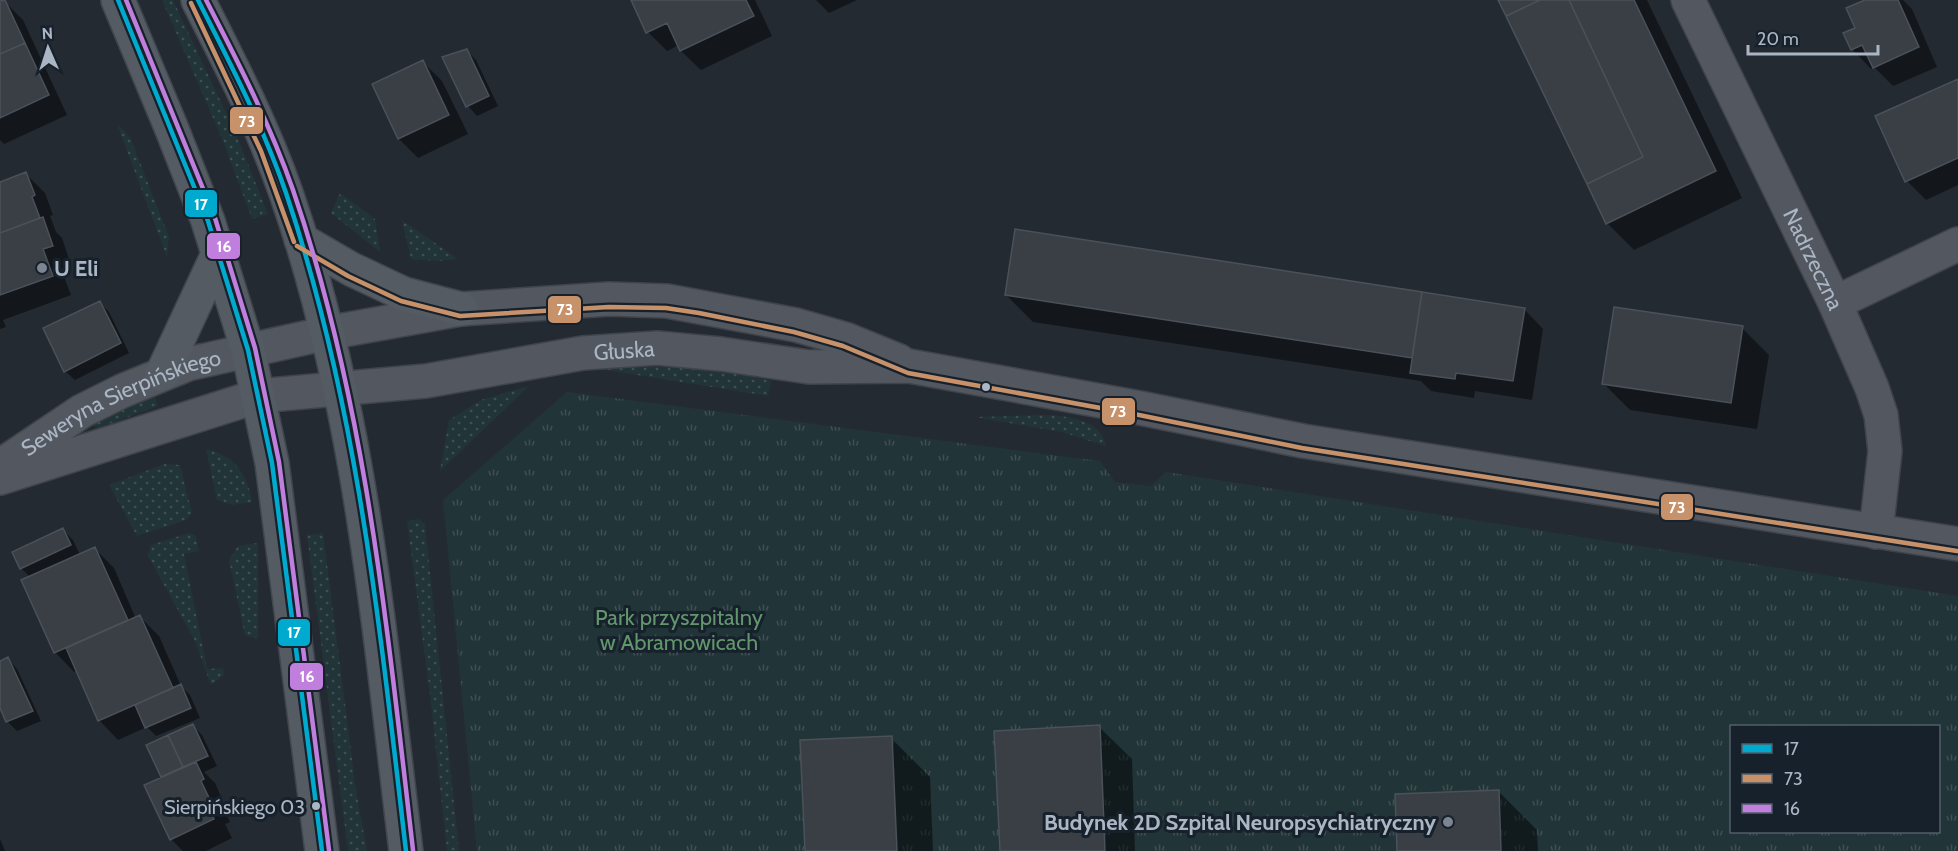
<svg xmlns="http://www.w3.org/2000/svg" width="1958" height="851" viewBox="0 0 1958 851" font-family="Cabin,sans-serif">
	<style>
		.grass { fill: url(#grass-dots) }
		.park { fill: url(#park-tufts); fill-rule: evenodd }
		.shadow { fill: #0007 }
		.building { fill: #393f45; stroke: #4b515a; stroke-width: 1.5 }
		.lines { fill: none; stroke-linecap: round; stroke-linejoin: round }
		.minor-casing { stroke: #40444a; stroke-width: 36 }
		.major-casing { stroke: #41464e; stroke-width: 36 }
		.minor { stroke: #535860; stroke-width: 33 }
		.major { stroke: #555b62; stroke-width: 33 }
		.bus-1-casing { stroke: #17212c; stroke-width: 9 }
		.bus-2-casing { stroke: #17212c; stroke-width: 9 }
		.bus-3-casing { stroke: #17212c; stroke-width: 9 }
		.bus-1 { stroke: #00a9ce; stroke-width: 4.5 }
		.bus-2 { stroke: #c7916a; stroke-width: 4.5 }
		.bus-3 { stroke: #c07fdc; stroke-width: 4.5 }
		.poi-dot { fill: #7c8591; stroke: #17212c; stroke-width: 2 }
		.bus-dot { fill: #abb6c5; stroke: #17212c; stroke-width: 2 }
		.labels { text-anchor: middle; stroke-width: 6; stroke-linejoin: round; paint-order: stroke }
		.bus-label { font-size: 20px; fill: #abb6c5; stroke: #17212c; text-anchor: end }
		.street-label { font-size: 22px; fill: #abb6c5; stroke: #17212c }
		.poi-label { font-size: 22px; font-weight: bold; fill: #abb6c5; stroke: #17212c; text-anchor: start }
		.park-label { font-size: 22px; fill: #62966c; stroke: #17212c }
		.line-badge { stroke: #17212c; stroke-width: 2 }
		.badge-label { font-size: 16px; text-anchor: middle; font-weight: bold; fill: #fff }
	</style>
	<defs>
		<pattern id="grass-dots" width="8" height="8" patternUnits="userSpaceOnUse" patternTransform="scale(1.5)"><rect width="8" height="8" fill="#213437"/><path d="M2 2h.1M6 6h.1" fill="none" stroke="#3f4f52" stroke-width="1.8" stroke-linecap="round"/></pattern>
		<pattern id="park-tufts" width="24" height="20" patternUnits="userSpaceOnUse" patternTransform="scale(1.5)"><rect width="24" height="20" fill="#213437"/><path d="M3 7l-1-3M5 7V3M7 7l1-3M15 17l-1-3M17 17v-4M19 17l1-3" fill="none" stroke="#3f4f52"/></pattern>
	</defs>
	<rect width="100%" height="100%" fill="#242a31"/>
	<path class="grass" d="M 162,0 L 173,0 L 236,134 L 268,214 L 252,219 L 223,141 Z
		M 117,124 L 130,137 L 169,237 L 167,257 Z
		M 340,193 L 375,219 L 380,252 L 331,213 Z
		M 402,220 L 458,259 L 437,261 L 411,259 Z
		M 626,362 L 715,366 L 771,381 L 768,396 L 593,368 Z
		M 529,386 L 440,471 L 449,420 L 481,400 Z
		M 153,392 L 158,406 L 98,428 L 93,426 L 93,424 Z
		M 1041,415 C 1064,415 1102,419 1106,446 L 1062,432 L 974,417 Z
		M 206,449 C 235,456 247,473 252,502 L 232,505 L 217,500 Z
		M 165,464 L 180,465 L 192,513 L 186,520 L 137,536 L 109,485 Z
		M 419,519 L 425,524 L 459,851 L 447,851 L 430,694 L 407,521 Z
		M 189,533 L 196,536 L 199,551 L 184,554 L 207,669 L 223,668 L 224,675 L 211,685 L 195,641 L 148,556 L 151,545 Z
		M 323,533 L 356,790 L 367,851 L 348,851 L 307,535 Z
		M 258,543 L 258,639 L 245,635 L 229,560 L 238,546 Z"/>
	<path class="park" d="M 567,392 L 1100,461 L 1115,482 L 1151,486 L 1166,472 L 1958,596 L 1958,851 L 477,851 L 443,500 ZM 1732,726 L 1938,726 L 1938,832 L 1732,832 Z"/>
	<path class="shadow" d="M 632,0 L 755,0 L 772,36 L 701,70 L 681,51 L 679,45 L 667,51 L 648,32 Z
		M 816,0 L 857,0 L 829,13 Z
		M 1500,0 L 1647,0 L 1742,198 L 1634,250 L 1607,223 Z
		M 1869,0 L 1903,0 L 1912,9 L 1937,67 L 1893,86 L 1874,67 L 1871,69 L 1852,49 Z
		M 4,1 L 23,20 L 67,115 L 4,144 L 0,140 L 0,3 Z
		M 467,51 L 476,60 L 498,106 L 477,116 L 468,106 Z
		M 423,62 L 442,81 L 468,134 L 418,158 L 399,139 L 374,85 Z
		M 1958,80 L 1958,185 L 1926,200 L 1907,181 Z
		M 26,174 L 45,193 L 53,215 L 50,216 L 56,232 L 62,238 L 71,265 L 61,269 L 71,295 L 3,320 L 6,327 L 0,329 L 0,184 Z
		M 1421,294 L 1524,309 L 1543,329 L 1532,400 L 1475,391 L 1474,398 L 1431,391 L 1421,381 L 1033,322 L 1006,295 Z
		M 100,303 L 109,312 L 129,353 L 75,380 L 65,371 Z
		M 1742,328 L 1769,355 L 1757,429 L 1630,410 L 1603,383 Z
		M 63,530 L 73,540 L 80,555 L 95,549 L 114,568 L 136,619 L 140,617 L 159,636 L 181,686 L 190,695 L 200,718 L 156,736 L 147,727 L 118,740 L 99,720 L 77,670 L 74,672 L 55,652 L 30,577 L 21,568 Z
		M 8,659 L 17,669 L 41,721 L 17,731 L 8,722 L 0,705 L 0,662 Z
		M 192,725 L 202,735 L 217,766 L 204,772 L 215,783 L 222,799 L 219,801 L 230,822 L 225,824 L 232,838 L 206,851 L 183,851 L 171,839 L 163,776 Z
		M 1099,727 L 1132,759 L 1135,851 L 1002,851 Z
		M 891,738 L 930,777 L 933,851 L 806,851 Z
		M 1498,791 L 1537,830 L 1538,851 L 1399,851 Z
		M 0,839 L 5,851 L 0,851 Z"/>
	<path class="building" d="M 5,0 L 25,43 L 0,54 L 0,1 Z
		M 631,0 L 746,0 L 754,16 L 680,51 L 667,23 L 646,33 Z
		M 1498,0 L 1540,0 L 1506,16 Z
		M 1540,0 L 1569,0 L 1643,157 L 1587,184 L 1506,16 Z
		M 1569,0 L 1634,0 L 1716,171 L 1606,224 L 1587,184 L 1643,157 Z
		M 1865,0 L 1898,0 L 1919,47 L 1873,68 L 1862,45 L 1851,50 L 1843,33 L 1855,28 L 1846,8 Z
		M 25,43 L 49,95 L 0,118 L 0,54 Z
		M 467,49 L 489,96 L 466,107 L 442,57 Z
		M 423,60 L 449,115 L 398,139 L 372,84 Z
		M 1958,79 L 1958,158 L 1905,182 L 1875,116 Z
		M 26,172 L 35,195 L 32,197 L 40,218 L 0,233 L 0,182 Z
		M 43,217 L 53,246 L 43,249 L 53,276 L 0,295 L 0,233 Z
		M 1015,229 L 1422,292 L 1412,358 L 1005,295 Z
		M 1422,292 L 1525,308 L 1513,381 L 1456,373 L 1455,379 L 1410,373 Z
		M 100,301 L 121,343 L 64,372 L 43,328 Z
		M 1614,307 L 1743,326 L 1731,403 L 1602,384 Z
		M 63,528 L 71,545 L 20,569 L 12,552 Z
		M 95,547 L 128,620 L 54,653 L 21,580 Z
		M 140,615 L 173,688 L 98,721 L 66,648 Z
		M 8,657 L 33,711 L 6,722 L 0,708 L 0,661 Z
		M 181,684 L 191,708 L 145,728 L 135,705 Z
		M 193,724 L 208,756 L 183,767 L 168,735 Z
		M 1100,725 L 1105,851 L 1000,851 L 994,731 Z
		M 168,735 L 183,767 L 161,777 L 146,745 Z
		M 892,736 L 897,851 L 805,851 L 800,740 Z
		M 196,762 L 204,779 L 201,781 L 211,802 L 207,805 L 214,819 L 170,840 L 144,785 Z
		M 1499,790 L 1501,851 L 1397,851 L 1395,794 Z"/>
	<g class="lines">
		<g class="minor-casing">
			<g id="minor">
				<path id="s1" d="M 1688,0 L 1835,303 L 1872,388 L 1881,415 L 1885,451 L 1876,532"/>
				<path d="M 1835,303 L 1958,244"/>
				<path id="s2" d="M 0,466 L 82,411 L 122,391 L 188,364 L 327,333 L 461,309 L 609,299 L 667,301 L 796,325 L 845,339 L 899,361"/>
				<path id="s3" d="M 0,478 L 258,396 L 426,381 L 583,353 L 657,348 L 721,354 L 809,367 L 909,366 L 1140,408 L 1303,441 L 1958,544"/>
			</g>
		</g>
		<g class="major-casing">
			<path id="major" d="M 118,0 L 171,127 L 208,221 L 248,350 L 272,463 L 322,851
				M 198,0 C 230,63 263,127 286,193 C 360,405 379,630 406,851
				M 301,240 L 351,269 L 404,294 L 461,309
				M 162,374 L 219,252"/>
		</g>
		<use href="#minor" class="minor"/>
		<use href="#major" class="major"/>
		<g class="bus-1-casing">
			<path id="bus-1" d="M 118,0 L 208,221 L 248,350 L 272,463 L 322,851
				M 198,0 C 230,63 263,126 286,193 C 358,406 380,630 406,851"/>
		</g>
		<g class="bus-2-casing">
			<path id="bus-2" d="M 191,3 L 261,151 L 294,242
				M 297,246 L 348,276 L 401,301 L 460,316 L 609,307 L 666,308 L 699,313 L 794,332 L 843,346 L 908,373 L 1139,415 L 1302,448 L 1957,551"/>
		</g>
		<g class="bus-3-casing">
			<path id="bus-3" d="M 126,0 L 215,218 L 255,348 L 279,462 L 329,850
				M 206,0 C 238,62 270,124 293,190 C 366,403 387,628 413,850"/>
		</g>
		<use href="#bus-1" class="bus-1"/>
		<use href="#bus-2" class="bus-2"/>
		<use href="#bus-3" class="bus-3"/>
	</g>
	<g class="poi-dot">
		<circle cx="42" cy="268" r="6"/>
		<circle cx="1448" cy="822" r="6"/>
	</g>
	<g class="bus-dot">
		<circle cx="986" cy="387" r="5"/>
		<circle cx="316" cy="806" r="5"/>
	</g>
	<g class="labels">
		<g class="bus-label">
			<text x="305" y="814">Sierpińskiego 03</text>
		</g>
		<g class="street-label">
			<text dy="8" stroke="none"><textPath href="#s1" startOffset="288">Nadrzeczna</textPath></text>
			<text dy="8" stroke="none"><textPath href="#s3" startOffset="640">Głuska</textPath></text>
			<text dy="8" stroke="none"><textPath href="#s2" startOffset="138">Seweryna Sierpińskiego</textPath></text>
		</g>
		<g class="poi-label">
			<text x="54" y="276">U Eli</text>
			<text x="1436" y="830" text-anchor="end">Budynek 2D Szpital Neuropsychiatryczny</text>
		</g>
		<g class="park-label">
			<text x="679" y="625">Park przyszpitalny<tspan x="679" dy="25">w Abramowicach</tspan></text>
		</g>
	</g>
	<g class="line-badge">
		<rect x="229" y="106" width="35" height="29" rx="6" fill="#c7916a"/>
		<rect x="184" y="189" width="34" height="29" rx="6" fill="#00a9ce"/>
		<rect x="206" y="232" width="35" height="28" rx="6" fill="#c07fdc"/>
		<rect x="547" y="295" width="35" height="29" rx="6" fill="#c7916a"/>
		<rect x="1101" y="397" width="35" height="29" rx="6" fill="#c7916a"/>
		<rect x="1660" y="493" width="34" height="28" rx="6" fill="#c7916a"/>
		<rect x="277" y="618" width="34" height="29" rx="6" fill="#00a9ce"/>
		<rect x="289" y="662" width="35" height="29" rx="6" fill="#c07fdc"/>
	</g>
	<g class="badge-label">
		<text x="247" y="127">73</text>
		<text x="201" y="210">17</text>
		<text x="224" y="252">16</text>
		<text x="565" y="315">73</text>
		<text x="1118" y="417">73</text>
		<text x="1677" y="513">73</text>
		<text x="294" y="638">17</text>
		<text x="307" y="682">16</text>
	</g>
	<rect x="1730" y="725" width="210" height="108" fill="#17212c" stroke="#525d69" stroke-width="1.5"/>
	<rect x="1742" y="744" width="30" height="9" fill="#00a9ce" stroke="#525d69" stroke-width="1.5"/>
	<text x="1784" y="755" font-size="18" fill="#abb6c5">17</text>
	<rect x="1742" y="774" width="30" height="9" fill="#c7916a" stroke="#525d69" stroke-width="1.5"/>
	<text x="1784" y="785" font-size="18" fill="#abb6c5">73</text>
	<rect x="1742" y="804" width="30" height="9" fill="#c07fdc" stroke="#525d69" stroke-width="1.5"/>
	<text x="1784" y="815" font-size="18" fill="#abb6c5">16</text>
	<g transform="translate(48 48) rotate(357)" stroke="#17212c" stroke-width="4.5" paint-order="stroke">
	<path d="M0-4.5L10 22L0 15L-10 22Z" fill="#abb6c5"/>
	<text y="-9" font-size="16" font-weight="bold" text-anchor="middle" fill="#abb6c5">N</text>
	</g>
	<path d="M1748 45v9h130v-9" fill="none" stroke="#abb6c5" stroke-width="3"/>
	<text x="1757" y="45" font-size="18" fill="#abb6c5" stroke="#17212c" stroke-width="4.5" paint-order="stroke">20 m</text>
</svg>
